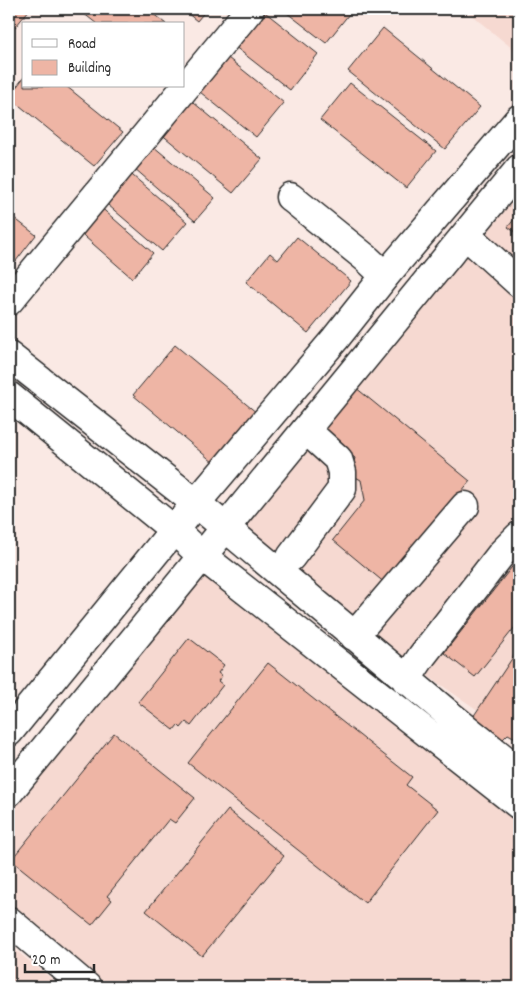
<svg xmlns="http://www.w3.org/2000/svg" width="528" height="996" viewBox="0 0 528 996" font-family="Dekko,sans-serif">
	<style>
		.built { fill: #f6d9d1 }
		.building { fill: #eeb5a5; stroke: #2b2b2b }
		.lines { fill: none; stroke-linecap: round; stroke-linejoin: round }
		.minor-casing { stroke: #2b2b2b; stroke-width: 31 }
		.major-casing { stroke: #2b2b2b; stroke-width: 31 }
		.minor { stroke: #fff; stroke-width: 28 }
		.major { stroke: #fff; stroke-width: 28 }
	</style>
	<rect width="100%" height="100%" fill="#fae9e4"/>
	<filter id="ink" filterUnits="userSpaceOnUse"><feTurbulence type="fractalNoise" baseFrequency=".02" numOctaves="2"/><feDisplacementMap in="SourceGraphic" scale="10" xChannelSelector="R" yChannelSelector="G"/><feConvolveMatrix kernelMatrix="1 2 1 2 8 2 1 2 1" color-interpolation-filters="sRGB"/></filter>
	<g filter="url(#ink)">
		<path class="built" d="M 464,9 L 519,9 L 519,54 Z
			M 519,185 L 519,738 L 228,540 Z
			M 202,556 L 519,817 L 519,987 L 105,987 L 9,912 L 9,812 Z
			M 9,945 L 62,987 L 9,987 Z"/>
		<path class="building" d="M 9,9 L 30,9 L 12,31 L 9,29 Z
			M 78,9 L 147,9 L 166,24 L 97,24 Z
			M 182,9 L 207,9 L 197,21 Z
			M 261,9 L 318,54 L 290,90 L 229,42 Z
			M 282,9 L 353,9 L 326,43 Z
			M 383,28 L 480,107 L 445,149 L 348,71 Z
			M 223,54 L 284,103 L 256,137 L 195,88 Z
			M 24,77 L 24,86 L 66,86 L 123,132 L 94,166 L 9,97 Z
			M 350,83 L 436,151 L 406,188 L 320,120 Z
			M 188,98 L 262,159 L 233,193 L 160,133 Z
			M 153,146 L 215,198 L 195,221 L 134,168 Z
			M 126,170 L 187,222 L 162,251 L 101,199 Z
			M 98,205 L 153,253 L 132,278 L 77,230 Z
			M 519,213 L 519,235 L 508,227 Z
			M 9,214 L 36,235 L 9,270 Z
			M 297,237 L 351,281 L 308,333 L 246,282 L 270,253 L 278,260 Z
			M 175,345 L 257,413 L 214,463 L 133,395 Z
			M 355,387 L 470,481 L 386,584 L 333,540 L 365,500 L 361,480 L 350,474 L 355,458 L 318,431 Z
			M 519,558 L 519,622 L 475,677 L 444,653 Z
			M 189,638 L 224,665 L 218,673 L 222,676 L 218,681 L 223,685 L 191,726 L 186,722 L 181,728 L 178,725 L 174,730 L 138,702 Z
			M 519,648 L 519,740 L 508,734 L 499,743 L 473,717 Z
			M 268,663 L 412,777 L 406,785 L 438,810 L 365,903 L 188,763 Z
			M 114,733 L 195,798 L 175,823 L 169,819 L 107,896 L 112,900 L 92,925 L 11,860 Z
			M 228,810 L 284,856 L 202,956 L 146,911 Z"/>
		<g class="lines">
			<g class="minor-casing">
				<path id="minor" d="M 290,197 L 367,259 L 385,276
					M 465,236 L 477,245 L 519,283
					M 9,301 L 250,9
					M 9,356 L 196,503 L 452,717 L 519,771
					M 9,396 L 174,530 L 202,556 L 519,805
					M 291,557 L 342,489 L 342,472 L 338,459 L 306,430
					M 354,636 L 465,506
					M 406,680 L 422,656 L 502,553 L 519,536
					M 9,921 L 87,987"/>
			</g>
			<g class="major-casing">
				<path id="major" d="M 9,732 L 196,503 L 335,339 L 385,276 L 519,119
					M 9,792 L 519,169"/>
			</g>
			<use href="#minor" class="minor"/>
			<use href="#major" class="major"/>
		</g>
	</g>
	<rect width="528" height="996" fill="none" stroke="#fff" stroke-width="30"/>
	<rect x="15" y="15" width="498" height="966" fill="none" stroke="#2b2b2b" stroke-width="2" filter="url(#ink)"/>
	<rect x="22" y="22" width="162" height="65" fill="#ffffff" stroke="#aaaaaa"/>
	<rect x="32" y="39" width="25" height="8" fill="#ffffff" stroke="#aaaaaa"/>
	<text x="68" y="48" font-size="15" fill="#2b2b2b">Road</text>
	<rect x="32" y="60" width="25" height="15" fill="#eeb5a5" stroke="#aaaaaa"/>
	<text x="68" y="72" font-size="15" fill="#2b2b2b">Building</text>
	<path d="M25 964v8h69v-8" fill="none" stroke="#2b2b2b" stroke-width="2.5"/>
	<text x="32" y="964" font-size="15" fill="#2b2b2b" stroke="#ffffff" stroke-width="4" paint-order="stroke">20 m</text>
</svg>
